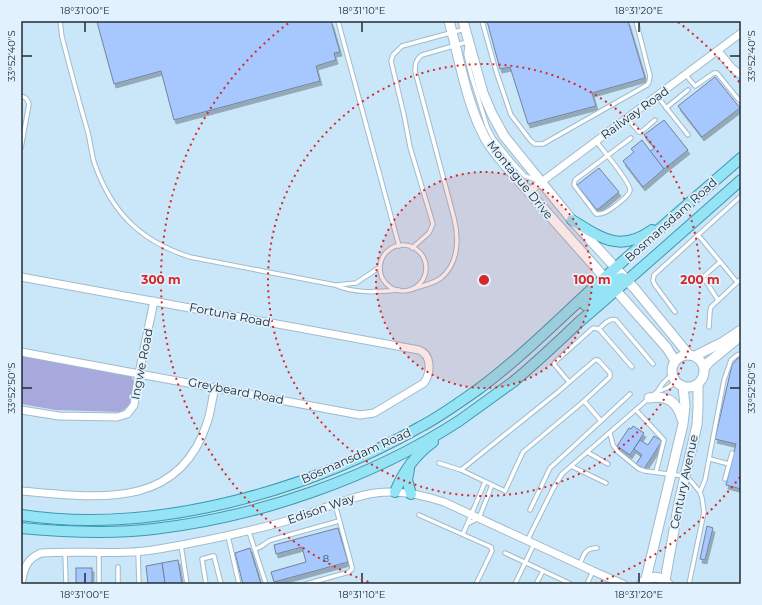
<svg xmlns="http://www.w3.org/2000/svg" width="762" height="605" font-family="Montserrat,sans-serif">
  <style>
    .green { fill: #a7a9dd }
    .building { fill: #a6c8fe; stroke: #748299; filter: url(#shadow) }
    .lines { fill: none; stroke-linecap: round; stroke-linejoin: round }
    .lane-casing { stroke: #a0bbcd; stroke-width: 5.5 }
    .street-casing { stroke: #a0bbcd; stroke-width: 9 }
    .secondary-casing { stroke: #a0bbcd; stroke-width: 11 }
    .primary-casing { stroke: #3e98ad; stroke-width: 12 }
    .lane { stroke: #fff; stroke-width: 3.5 }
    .street { stroke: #fff; stroke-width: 7 }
    .secondary { stroke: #fff; stroke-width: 9 }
    .primary { stroke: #94e4f5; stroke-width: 10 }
    .ticks { fill: none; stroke: #222d34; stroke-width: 1.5 }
    .ring { fill: none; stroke: #d62828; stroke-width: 2; stroke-dasharray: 2 4 }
    .labels { text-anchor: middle; stroke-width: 3.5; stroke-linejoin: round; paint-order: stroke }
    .number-label { font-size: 10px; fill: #435466 }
    .street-label { font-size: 12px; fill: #222d34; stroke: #e1f1fd }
    .centre { fill: #d62828; stroke: #e1f1fd; stroke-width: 2 }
    .ring-label { font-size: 12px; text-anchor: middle; font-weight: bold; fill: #d62828; stroke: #e1f1fd; stroke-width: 3.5; stroke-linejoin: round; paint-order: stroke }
    .neatline { fill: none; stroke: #222d34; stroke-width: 1.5 }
    .ticks-label { font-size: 10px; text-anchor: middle; fill: #222d34 }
  </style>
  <defs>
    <filter id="shadow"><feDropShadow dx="2" dy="4" stdDeviation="0" flood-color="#0004"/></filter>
  </defs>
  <rect width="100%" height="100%" fill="#cae6f9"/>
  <path class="green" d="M21,355L131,376C138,389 134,405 120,412L56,410L21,404Z"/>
  <g class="building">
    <path d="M102,21H331L340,52L334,53L336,60L316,66L320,81L174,120L161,71L114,84L97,22Z"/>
    <path d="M487,21H628L645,78L592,93L596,106L528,124L510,67L500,69Z"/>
    <path d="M715,77L740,108L702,137L678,106Z"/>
    <path d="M664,120L688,150L664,169L650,151L655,148L644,135Z"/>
    <path d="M642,140L664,169L643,187L623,161L634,152L631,149Z"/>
    <path d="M599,168L619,192L597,210L577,185Z"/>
    <path d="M741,357V489L726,485L736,444L715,439L732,365L738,358Z"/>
    <path d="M633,426L644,433L630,455L617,446L629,428L631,429Z"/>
    <path d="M654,436L662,441L644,469L636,464L642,455L634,449L640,440L648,445Z"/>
    <path d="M707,526L713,528L705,560L700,559Z"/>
    <path d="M338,528L348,562L274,582L271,572L306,562L302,547L276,554L274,545Z"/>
    <path d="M250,548L261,584H243L235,553Z"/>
    <path d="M178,560L182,584H165L162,563Z"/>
    <path d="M162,563L165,584H148L146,566Z"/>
    <rect x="76" y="568" width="16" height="16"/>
  </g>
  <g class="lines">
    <defs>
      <g id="lane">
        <path d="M60,21L62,37C70,68 78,98 87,129C90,139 91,151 94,162C111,212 140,241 190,257L335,285C355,294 378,292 399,290"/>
        <path d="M338,21L399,246"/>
        <path d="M482,21L496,71L511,115L531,141L535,144H543L647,85L649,82L650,76L636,21"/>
        <path d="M467,47L466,54L471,75L487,126L493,138L514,164L525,176L536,180"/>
        <path d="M686,75L695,86L714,73H717L738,99L741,101"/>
        <path d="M21,96C26,97 27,99 29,104L21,148"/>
        <path d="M657,96L688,135"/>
        <path d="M666,108L688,90"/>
        <path d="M627,118L639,132H641L655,120"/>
        <path d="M596,141C602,149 630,182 630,190C630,195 619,203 615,206C610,210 603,215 596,214L574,185L575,180L631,138"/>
        <path d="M699,236L737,282"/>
        <circle cx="403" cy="268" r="23"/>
        <path d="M412,248L429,233L433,224L410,147L404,115L391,61L393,55L402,46L465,29"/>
        <path d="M337,285L356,283L380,267"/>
        <path d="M412,289C421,286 433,284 441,278C459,263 459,238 454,218L415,71C415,64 416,59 422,55L467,42"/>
        <path d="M718,300L703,277L720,262"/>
        <path d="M675,312L655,285L653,281L654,275L741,196"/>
        <path d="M709,327L710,311L711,307L741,279"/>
        <path d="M599,329L632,367"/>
        <path d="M569,382L554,364L555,362L593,328L599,329C604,324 609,318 616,320L653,364"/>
        <path d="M657,392L667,388L676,382"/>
        <path d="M653,395L657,392L663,383L672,374"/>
        <path d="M584,401L601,421L630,394"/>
        <path d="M636,410L664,440L656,472"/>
        <path d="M610,433L613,445L618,452L639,469L645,471L684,476L690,480L700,492L702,498L704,512L689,584"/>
        <path d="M587,452L608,464"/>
        <path d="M710,459L729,464"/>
        <path d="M439,463L461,470L505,491L523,452L584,401L610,377V373L598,360H595L558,392L461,470"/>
        <path d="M571,466L606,483"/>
        <path d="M725,479L732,453"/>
        <path d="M700,492L705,480L724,380L731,360L737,355L741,354"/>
        <path d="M530,510L550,468L601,421"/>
        <path d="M419,515L491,547L492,551L476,584"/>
        <path d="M469,523L479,518L492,485"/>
        <path d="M249,532L266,584"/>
        <path d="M463,534L485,482"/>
        <path d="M228,536L239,584"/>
        <path d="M527,541L553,489L562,474L648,399"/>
        <path d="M181,545L187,584"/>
        <path d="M255,549C262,548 264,543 271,540L339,521"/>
        <path d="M138,552L139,584"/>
        <path d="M65,553L66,584"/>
        <path d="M505,553L571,584"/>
        <path d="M580,564C584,554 585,548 597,548"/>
        <path d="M99,584V553"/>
        <path d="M118,584V567"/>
        <path d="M206,584L202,559L213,556H214L221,584"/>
        <path d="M306,584L349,572L352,569V567L335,504"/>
        <path d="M515,584L534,544"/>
        <path d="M536,584L543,571"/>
        <path d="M587,584L593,571"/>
      </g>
      <g id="street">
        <path d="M718,51L732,68L741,75"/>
        <path d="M528,192L741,33"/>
        <path d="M21,277L419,350C432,355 431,373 424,383L374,413L360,415L21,352"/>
        <path d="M21,410L59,416L117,417L127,414L134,405L139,373L154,301"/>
        <path d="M21,491C95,497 178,512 207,423C211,412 212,399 215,387"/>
        <path d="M21,584C24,569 26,559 41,553C80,550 120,556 159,549C201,542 242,533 283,522C312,514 340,500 369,494C394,489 420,494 444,502L593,571L623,584"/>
      </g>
      <g id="secondary">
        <path d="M449,21C460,60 466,102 485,138C494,154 507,167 519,181L667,348L675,361"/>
        <path d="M463,21L483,93L492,114L504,136L572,220L635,289L689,355"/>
        <circle cx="688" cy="371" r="16"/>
        <path d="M695,356L723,342L741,330"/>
        <path d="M704,368L709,362L737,339"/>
        <path d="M649,398C667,395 677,401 682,419"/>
        <path d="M646,579L683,424L685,406L683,386"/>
        <path d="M665,581L679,502L697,425L698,408V384"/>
        <path d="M641,584C649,575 660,575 668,584"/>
      </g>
      <g id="primary">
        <path d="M572,220C601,238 620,253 652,230"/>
        <path d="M585,305L616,279L622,278L628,281"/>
        <path d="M409,469L407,480L411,494"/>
        <path d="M395,492C403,472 415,455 433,442"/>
        <path d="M21,515C153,535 305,492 420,427C441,416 460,402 480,388C520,358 556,322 593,288C642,244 691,201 741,158"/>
        <path d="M21,528C65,532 111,534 154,529C258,517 371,478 459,421C477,408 495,395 513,382C536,363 557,343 578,323C633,276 687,228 741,180"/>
      </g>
    </defs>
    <use href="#lane" class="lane-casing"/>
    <use href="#street" class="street-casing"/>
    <use href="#secondary" class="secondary-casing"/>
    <use href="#primary" class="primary-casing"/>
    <use href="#lane" class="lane"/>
    <use href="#street" class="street"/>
    <use href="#secondary" class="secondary"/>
    <use href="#primary" class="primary"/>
  </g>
  <path class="ticks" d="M85,22V32M362,22V32M639,22V32M22,56H32M730,56H740M22,388H32M730,388H740M85,573V583M362,573V583M639,573V583"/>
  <circle cx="484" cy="280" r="108" fill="#d62828" fill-opacity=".12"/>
  <g class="ring">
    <circle cx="484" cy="280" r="108"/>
    <circle cx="484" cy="280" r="216"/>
    <path d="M740 477A323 323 0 0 1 594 584M374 584A323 323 0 0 1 290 22M678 22A323 323 0 0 1 740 83"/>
  </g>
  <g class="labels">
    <g class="number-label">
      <text x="326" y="562">8</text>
    </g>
    <g class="street-label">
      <text transform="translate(635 113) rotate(-36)" y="4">Railway Road</text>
      <text transform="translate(520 180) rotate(51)" y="4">Montague Drive</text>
      <text transform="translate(671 220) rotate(-42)" y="4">Bosmansdam Road</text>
      <text transform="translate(230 315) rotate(11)" y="4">Fortuna Road</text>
      <text transform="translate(142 364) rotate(-79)" y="4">Ingwe Road</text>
      <text transform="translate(236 391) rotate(11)" y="4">Greybeard Road</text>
      <text transform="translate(356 456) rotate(-24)" y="4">Bosmansdam Road</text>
      <text transform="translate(684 482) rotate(-78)" y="4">Century Avenue</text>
      <text transform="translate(321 509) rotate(-19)" y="4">Edison Way</text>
    </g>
  </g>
  <circle cx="484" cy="280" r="6" class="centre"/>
  <g class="ring-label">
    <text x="592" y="284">100 m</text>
    <text x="700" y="284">200 m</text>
    <text x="161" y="284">300 m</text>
  </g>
  <rect width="762" height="605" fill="none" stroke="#e1f1fd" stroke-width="44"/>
  <rect x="22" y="22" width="718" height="561" class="neatline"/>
  <g class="ticks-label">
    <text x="85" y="14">18°31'00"E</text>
    <text x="362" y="14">18°31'10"E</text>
    <text x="639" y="14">18°31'20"E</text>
    <text transform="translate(11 56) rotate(-90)" y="4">33°52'40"S</text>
    <text transform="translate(751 56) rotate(-90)" y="4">33°52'40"S</text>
    <text transform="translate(11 388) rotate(-90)" y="4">33°52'50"S</text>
    <text transform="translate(751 388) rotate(-90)" y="4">33°52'50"S</text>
    <text x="85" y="598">18°31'00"E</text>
    <text x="362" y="598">18°31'10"E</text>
    <text x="639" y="598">18°31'20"E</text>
  </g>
</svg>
